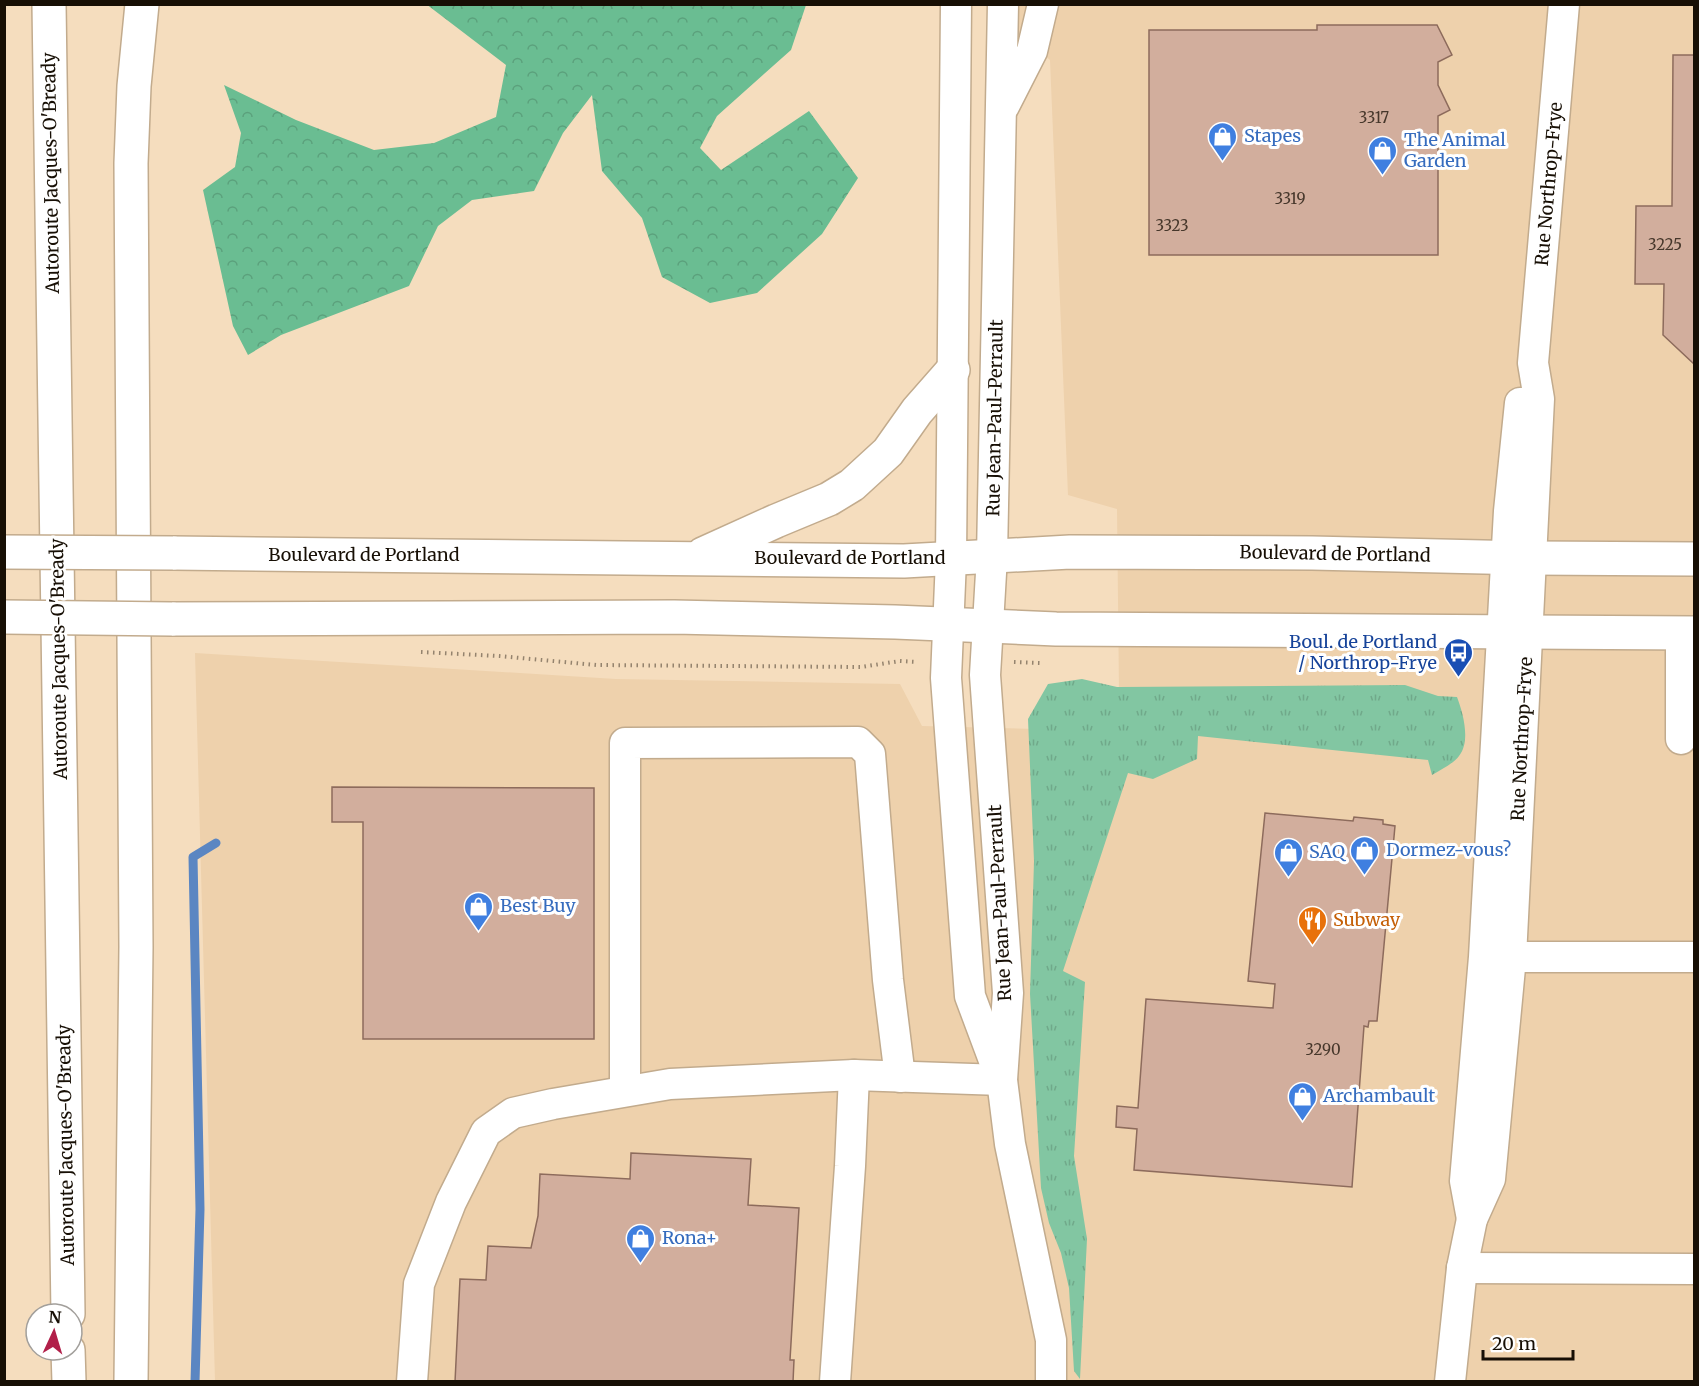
<svg xmlns="http://www.w3.org/2000/svg" width="1699" height="1386" font-family="Merriweather,serif">
  <style>
    .built { fill: #eed1ac }
    .grass { fill: url(#grass-tufts) }
    .forest { fill: url(#forest-crowns) }
    .lines { fill: none; stroke-linecap: round; stroke-linejoin: round }
    .stream { stroke: #5b86c2; stroke-width: 9 }
    .building { fill: #d2ae9d; stroke: #8d6b5c; stroke-width: 1.5 }
    .minor-casing { stroke: #c2ab8d; stroke-width: 33 }
    .major-casing { stroke: #c2ab8d; stroke-width: 36 }
    .highway-casing { stroke: #c2ab8d; stroke-width: 36 }
    .path { stroke: #94836e; stroke-width: 4; stroke-dasharray: 1.5 4.5; stroke-linecap: butt }
    .minor { stroke: #fff; stroke-width: 30 }
    .major { stroke: #fff; stroke-width: 33 }
    .highway { stroke: #fff; stroke-width: 33 }
    .major-bridge-casing { stroke: #c2ab8d; stroke-width: 36; stroke-linecap: butt }
    .major-bridge { stroke: #fff; stroke-width: 33 }
    .labels { text-anchor: middle; stroke-width: 6; stroke-linejoin: round; paint-order: stroke }
    .number-label { font-size: 15px; fill: #46372b }
    .shop-label { font-size: 18px; fill: #366cbe; stroke: #fff; text-anchor: start }
    .street-label { font-size: 18px; fill: #170f05; stroke: #fff }
    .transit-label { font-size: 18px; fill: #164399; stroke: #fff; text-anchor: end }
    .food-label { font-size: 18px; fill: #c56008; stroke: #fff; text-anchor: start }
  </style>
  <defs>
    <pattern id="grass-tufts" width="24" height="20" patternUnits="userSpaceOnUse" patternTransform="scale(1.5)"><rect width="24" height="20" fill="#82c6a2"/><path d="M3 7l-1-3M5 7V3M7 7l1-3M15 17l-1-3M17 17v-4M19 17l1-3" fill="none" stroke="#70a98a"/></pattern>
    <pattern id="forest-crowns" width="20" height="18" patternUnits="userSpaceOnUse" patternTransform="scale(1.5)"><rect width="20" height="18" fill="#6abd92"/><path d="M2 6a3 3 0 1 1 6 0M12 15a3 3 0 1 1 6 0" fill="none" stroke="#5ba17c"/></pattern>
  </defs>
  <rect width="100%" height="100%" fill="#f5ddbe"/>
  <path class="built" d="M1016,5H1694V1381H215L195,653L616,679L900,684L922,726L1037,729L1119,692L1117,509L1068,495L1050,60L1015,32Z"/>
  <path class="grass" d="M1082,679L1117,687L1405,685L1438,696L1457,697C1463,713 1471,741 1459,756C1453,764 1440,770 1432,775L1428,760L1198,736L1197,759L1153,779L1128,773L1063,971L1085,982L1074,1156L1087,1239L1080,1379L1074,1371L1069,1288L1061,1253L1049,1223L1041,1188L1030,994L1034,861L1028,719L1048,684Z"/>
  <path class="forest" d="M426,4L806,5L791,50L717,116L700,148L721,170L809,111L858,178L822,234L757,293L710,303L662,277L642,218L602,171L592,95L563,133L534,191L472,200L438,226L409,286L281,335L248,355L233,326L203,190L235,167L241,133L224,85L296,120L374,150L434,143L496,117L506,65Z"/>
  <g class="lines">
    <path class="stream" d="M195,1382L200,1209L193,857L216,843"/>
  </g>
  <g class="building">
    <path d="M1317,25H1437L1452,55L1438,62V85L1450,110L1438,116V255H1149V30H1317Z"/>
    <path d="M1673,55H1694V364L1663,335L1664,284H1635L1636,206H1672Z"/>
    <path d="M332,787L594,788V1039H363V822H332Z"/>
    <path d="M1265,813L1353,821L1354,817L1383,820V824L1395,826L1377,1021H1369L1368,1027L1364,1026L1352,1187L1134,1170L1137,1129L1116,1127L1117,1106L1138,1108L1146,999L1273,1008L1275,984L1248,981Z"/>
    <path d="M631,1153L751,1159L748,1205L799,1208L790,1360H794L793,1382H455L460,1279L486,1280L488,1246L531,1248L538,1216L540,1174L630,1179Z"/>
  </g>
  <g class="lines">
    <defs>
      <g id="minor">
        <path d="M956,4L951,559L946,678L970,996L998,1071"/>
        <path d="M1003,4L992,556L985,675L1008,993L1002,1080L1010,1144L1051,1340V1382"/>
        <path d="M1004,106L1032,51L1043,4"/>
        <path d="M1681,739V633"/>
        <path d="M1511,957H1694"/>
        <path d="M625,1091V743L858,742L870,754L888,980L900,1077"/>
        <path d="M1472,1219L1465,1181L1484,957L1509,511L1520,403"/>
        <path d="M1462,1268L1694,1269"/>
        <path d="M412,1382L419,1284L451,1202L486,1132L513,1113L553,1104L670,1084L854,1075L1002,1080"/>
        <path d="M835,1382L850,1166L854,1075"/>
        <path d="M1450,1382L1462,1268L1472,1219L1490,1179L1511,957L1539,399L1533,363L1564,4"/>
      </g>
      <g id="major">
        <path d="M173,553L904,561L1070,552L1312,553L1531,558L1694,559"/>
        <path d="M703,554L776,521L829,499L852,485L888,452L917,411L953,370"/>
        <path d="M172,619L674,617L895,622L1056,629L1694,633"/>
      </g>
      <g id="highway">
        <path d="M49,4L68,1314"/>
        <path d="M68,1350L69,1382"/>
        <path d="M131,1382L136,947L131,163L134,86L142,4"/>
      </g>
    </defs>
    <use href="#minor" class="minor-casing"/>
    <use href="#major" class="major-casing"/>
    <use href="#highway" class="highway-casing"/>
    <g class="path">
      <path d="M421,652L499,656L596,665L861,667L900,661L917,662"/>
      <path d="M1014,662L1040,663"/>
    </g>
    <use href="#minor" class="minor"/>
    <use href="#major" class="major"/>
    <use href="#highway" class="highway"/>
    <defs>
      <g id="major-bridge">
        <path d="M4,552L173,553"/>
        <path d="M4,617L172,619"/>
      </g>
    </defs>
    <use href="#major-bridge" class="major-bridge-casing"/>
    <use href="#major-bridge" class="major-bridge"/>
  </g>
  <defs>
    <symbol id="shop-pin" viewBox="-11 -11 22 30"><path d="M0 17L-7.5 6A9.5 9.5 0 1 1 7.5 6Z" fill="#3f7fe0" stroke="#fff"/><path d="M-5-2.5h2.3a2.7 3.5 0 0 1 5.4 0H5L5.5 6h-11ZM-1.5-2.5h3a1.5 2.3 0 0 0-3 0Z" fill="#fff"/></symbol>
    <symbol id="bus-pin" viewBox="-11 -11 22 30"><path d="M0 17L-7.5 6A9.5 9.5 0 1 1 7.5 6Z" fill="#1a4fb4" stroke="#fff"/><path d="M-5-6H5V4H4V6H2V4H-2V6H-4V4H-5ZM-3.5-4V0h7V-4ZM-3.5 1.2v1.5H-2V1.2ZM2 1.2v1.5H3.5V1.2Z" fill="#fff"/></symbol>
    <symbol id="restaurant-pin" viewBox="-11 -11 22 30"><path d="M0 17L-7.5 6A9.5 9.5 0 1 1 7.5 6Z" fill="#e8710a" stroke="#fff"/><path d="M-5-6h1v4h1v-4h1v4h1v-4h1v5L-1.5 .5V6h-2V.5L-5-1ZM5-6V6H3V1.5H1.5Q1.5-4 5-6Z" fill="#fff"/></symbol>
  </defs>
  <g fill-rule="evenodd">
    <use href="#shop-pin" x="1206" y="120" width="33" height="45"/>
    <use href="#shop-pin" x="1366" y="134" width="33" height="45"/>
    <use href="#bus-pin" x="1442" y="636" width="33" height="45"/>
    <use href="#shop-pin" x="1348" y="834" width="33" height="45"/>
    <use href="#shop-pin" x="1272" y="836" width="33" height="45"/>
    <use href="#shop-pin" x="462" y="890" width="33" height="45"/>
    <use href="#restaurant-pin" x="1296" y="904" width="33" height="45"/>
    <use href="#shop-pin" x="1286" y="1080" width="33" height="45"/>
    <use href="#shop-pin" x="624" y="1222" width="33" height="45"/>
  </g>
  <g class="labels">
    <g class="number-label">
      <text x="1374" y="123">3317</text>
      <text x="1290" y="204">3319</text>
      <text x="1172" y="231">3323</text>
      <text x="1665" y="250">3225</text>
      <text x="1323" y="1055">3290</text>
    </g>
    <g class="shop-label">
      <text x="1244" y="142">Stapes</text>
      <text x="1404" y="146">The Animal<tspan x="1404" dy="21">Garden</tspan></text>
      <text x="1386" y="856">Dormez-vous?</text>
      <text x="1309" y="858">SAQ</text>
      <text x="500" y="912">Best Buy</text>
      <text x="1323" y="1102">Archambault</text>
      <text x="662" y="1244">Rona+</text>
    </g>
    <g class="street-label">
      <text transform="translate(51 173) rotate(-91)" y="6">Autoroute Jacques-O'Bready</text>
      <text transform="translate(1549 184) rotate(-85)" y="6">Rue Northrop-Frye</text>
      <text transform="translate(995 418) rotate(-89)" y="6">Rue Jean-Paul-Perrault</text>
      <text transform="translate(1335 554) rotate(1)" y="6">Boulevard de Portland</text>
      <text x="364" y="561">Boulevard de Portland</text>
      <text x="850" y="564">Boulevard de Portland</text>
      <text transform="translate(59 659) rotate(-91)" y="6">Autoroute Jacques-O'Bready</text>
      <text transform="translate(1522 739) rotate(-87)" y="6">Rue Northrop-Frye</text>
      <text transform="translate(1000 903) rotate(-93)" y="6">Rue Jean-Paul-Perrault</text>
      <text transform="translate(66 1145) rotate(-91)" y="6">Autoroute Jacques-O'Bready</text>
    </g>
    <g class="transit-label">
      <text x="1437" y="648">Boul. de Portland<tspan x="1437" dy="21">/ Northrop-Frye</tspan></text>
    </g>
    <g class="food-label">
      <text x="1333" y="926">Subway</text>
    </g>
  </g>
  <rect width="1699" height="1386" fill="none" stroke="#170f05" stroke-width="12"/>
  <g transform="translate(54 1332) rotate(4)"><circle r="28" fill="#ffffff" stroke="#a29f9b" stroke-width="1.5"/>
  <path d="M0-4.5L10 22L0 15L-10 22Z" fill="#b11f49"/>
  <text y="-9" font-size="16" font-weight="bold" text-anchor="middle" fill="#170f05">N</text>
  </g>
  <path d="M1483 1350v9h90v-9" fill="none" stroke="#170f05" stroke-width="3"/>
  <text x="1492" y="1350" font-size="18" fill="#170f05" stroke="#ffffff" stroke-width="4.5" paint-order="stroke">20 m</text>
</svg>
